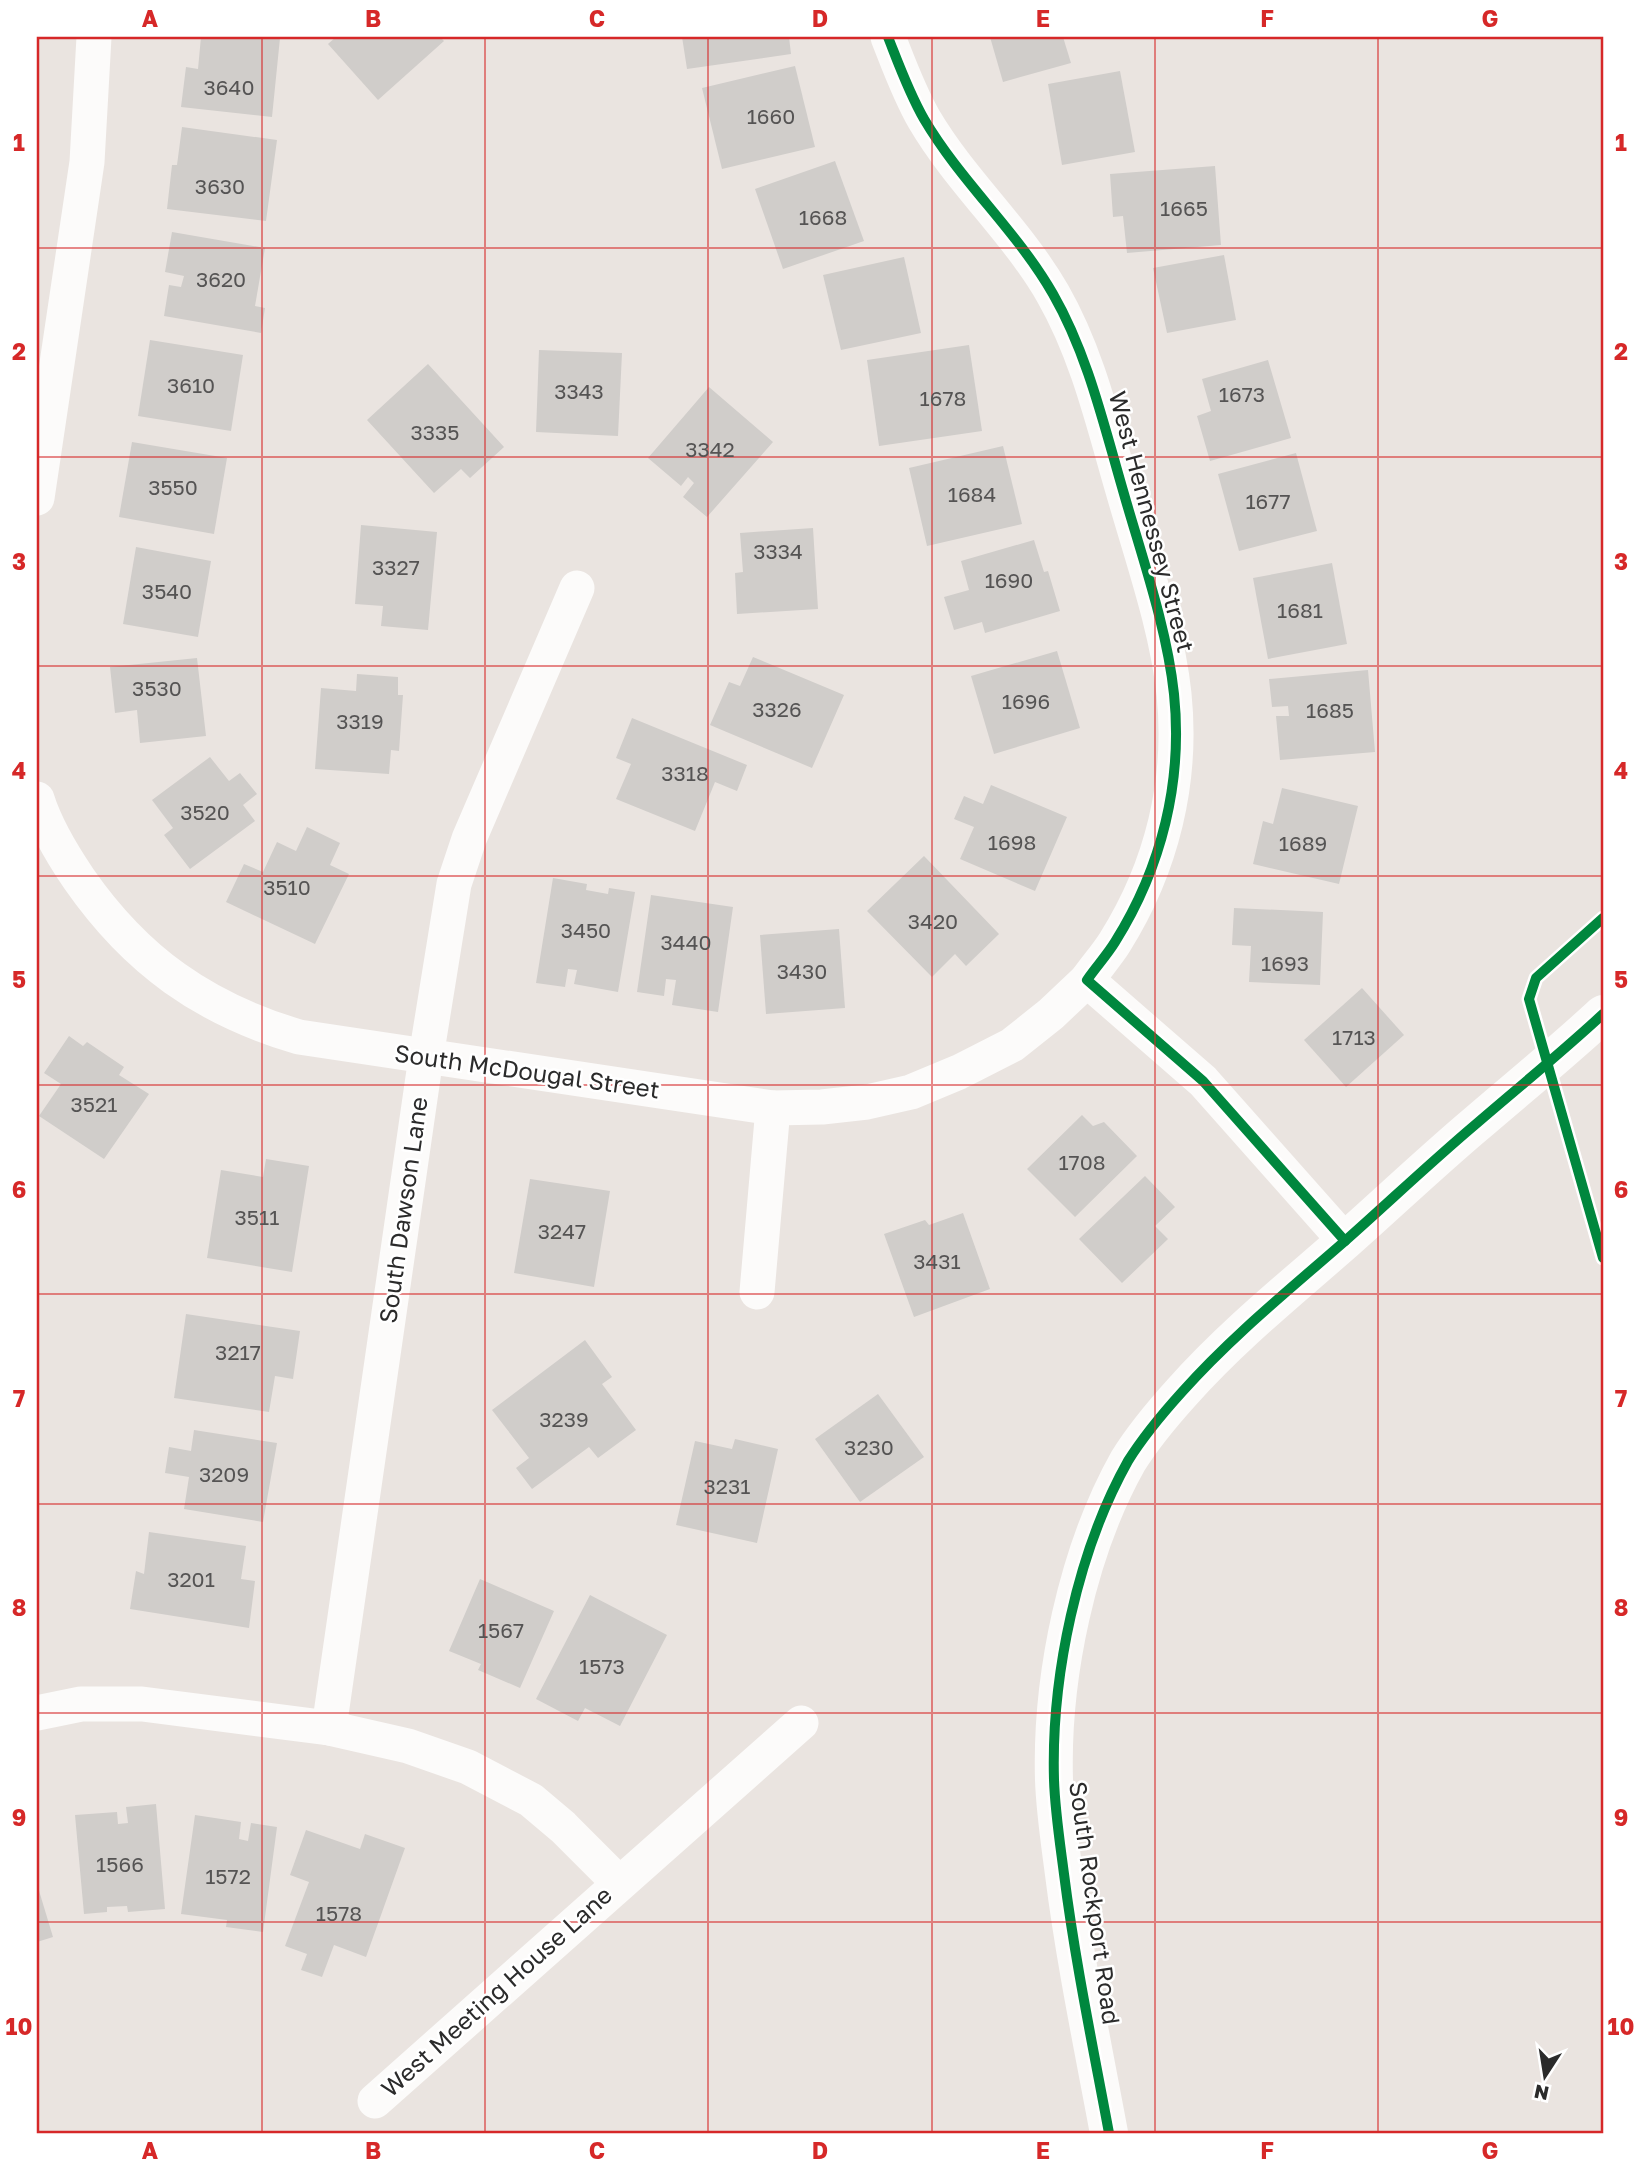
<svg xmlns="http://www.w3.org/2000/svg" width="1640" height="2170" font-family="'Golos Text',sans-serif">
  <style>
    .building { fill: #d0cdca }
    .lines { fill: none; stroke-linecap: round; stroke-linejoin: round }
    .street { stroke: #fcfbfa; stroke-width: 35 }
    .secondary { stroke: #fcfbfa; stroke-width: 38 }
    .cycleway-casing { stroke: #fff; stroke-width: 15 }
    .cycleway { stroke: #00873e; stroke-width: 10 }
    .grid { fill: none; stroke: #d62828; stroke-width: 2; stroke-opacity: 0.55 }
    .labels { text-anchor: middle; stroke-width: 5; stroke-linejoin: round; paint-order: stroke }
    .number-label { font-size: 21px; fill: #555454 }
    .street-label { font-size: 24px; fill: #2b2b2b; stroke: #fff }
    .neatline { fill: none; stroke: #d62828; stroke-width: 2.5 }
    .grid-label { font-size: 23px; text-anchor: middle; font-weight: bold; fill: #d62828 }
  </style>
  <rect width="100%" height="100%" fill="#eae4e0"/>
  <g class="building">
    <path d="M201,37L280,38L272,117L181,107L186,67L198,69Z"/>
    <path d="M336,37H440L444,41L378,100L328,44Z"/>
    <path d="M682,37H789L791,54L687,69Z"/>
    <path d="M990,37H1063L1071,63L1003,82Z"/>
    <path d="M795,66L815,147L722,169L702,88Z"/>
    <path d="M1120,71L1135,152L1062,165L1048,84Z"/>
    <path d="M182,127L277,140L266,221L167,209L172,165H177Z"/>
    <path d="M835,161L864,241L783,269L755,189Z"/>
    <path d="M1215,166L1221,245L1127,253L1123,216L1113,217L1110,174Z"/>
    <path d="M172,232L265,248L255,306L265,308L261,333L164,316L169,285L181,287L184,276L165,272Z"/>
    <path d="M1224,255L1236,320L1167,333L1153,268Z"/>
    <path d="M904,257L921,333L841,350L823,275Z"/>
    <path d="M150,340L243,355L231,431L138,416Z"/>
    <path d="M969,345L982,431L879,446L867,360Z"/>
    <path d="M539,350L622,353L618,436L536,432Z"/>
    <path d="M1268,360L1291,438L1210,461L1197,416L1211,411L1202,379Z"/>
    <path d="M428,364L504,447L470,478L461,469L434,493L367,420Z"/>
    <path d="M709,387L773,442L707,517L683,497L694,483L688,477L681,486L648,458Z"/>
    <path d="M132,442L227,458L214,534L119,517Z"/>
    <path d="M1003,446L1022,524L927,546L909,468Z"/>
    <path d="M1296,453L1317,531L1239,551L1218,474Z"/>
    <path d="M361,525L437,532L428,630L381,626L383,606L355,604Z"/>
    <path d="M813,528L818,609L737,614L735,573L743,572L740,533Z"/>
    <path d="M1034,540L1044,572L1048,571L1060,611L985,633L982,622L954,630L944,597L969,590L961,561Z"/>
    <path d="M136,547L211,561L198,637L123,624Z"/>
    <path d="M1332,563L1347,644L1268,659L1253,578Z"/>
    <path d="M1057,651L1080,728L994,754L971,676Z"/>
    <path d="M753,657L844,695L812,768L710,725L729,682L740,686Z"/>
    <path d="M197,658L206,736L140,743L137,710L115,713L110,667Z"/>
    <path d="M1368,670L1375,752L1280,760L1276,716H1289L1288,706L1272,707L1269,679Z"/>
    <path d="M357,674L398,677V695H403L399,751L391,750L389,774L315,769L321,688L356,691Z"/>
    <path d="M632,718L747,765L737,791L715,782L695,831L616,799L631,764L616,758Z"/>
    <path d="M210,757L229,781L240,773L257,794L243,805L255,821L190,869L164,835L173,828L152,800Z"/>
    <path d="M991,785L1067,817L1035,891L960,859L974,827L954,819L964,796L983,804Z"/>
    <path d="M1282,788L1358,806L1339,884L1253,864L1263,821L1273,824Z"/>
    <path d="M307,827L340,843L330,865L349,874L315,944L226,902L244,864L263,872L277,842L296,851Z"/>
    <path d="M924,856L999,934L966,966L955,954L932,977L867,911Z"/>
    <path d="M553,878L587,884L586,890L608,894L609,888L635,892L618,992L574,984L577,970L568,969L565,987L536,983Z"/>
    <path d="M651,895L733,907L718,1012L672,1005L676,980L666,979L664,996L637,992Z"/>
    <path d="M1234,908L1323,912L1320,985L1249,982L1251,946L1232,945Z"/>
    <path d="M839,929L845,1008L766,1014L760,935Z"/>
    <path d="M1362,988L1404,1035L1346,1087L1304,1040Z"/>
    <path d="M69,1036L83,1046L87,1042L124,1067L119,1075L149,1094L104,1159L39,1116L61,1084L44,1073Z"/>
    <path d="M1082,1115L1093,1126L1104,1122L1137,1156L1075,1217L1027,1169Z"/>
    <path d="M266,1159L309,1166L292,1272L207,1258L221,1170L263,1177Z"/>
    <path d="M1145,1176L1175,1207L1155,1226L1168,1239L1122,1283L1079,1239Z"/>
    <path d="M530,1179L610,1191L594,1287L514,1273Z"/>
    <path d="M963,1213L990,1289L914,1317L884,1234L925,1220L929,1225Z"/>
    <path d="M186,1314L300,1331L293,1379L275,1376L269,1412L174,1398Z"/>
    <path d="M585,1340L612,1377L602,1384L636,1430L598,1458L589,1447L532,1489L516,1468L529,1458L492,1410Z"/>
    <path d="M878,1394L924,1457L860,1502L815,1439Z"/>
    <path d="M194,1430L277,1443L263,1522L184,1509L189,1477L165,1473L169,1447L191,1451Z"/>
    <path d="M735,1439L778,1449L757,1543L676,1525L695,1441L732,1449Z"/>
    <path d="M149,1532L246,1546L241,1579L255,1581L249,1628L130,1609L136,1571L144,1574Z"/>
    <path d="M480,1579L554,1611L520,1688L478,1670L481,1664L449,1651Z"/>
    <path d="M590,1595L667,1635L620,1726L585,1708L578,1721L536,1699Z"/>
    <path d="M156,1804L165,1909L128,1912L127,1906L107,1907V1912L84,1914L75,1815L117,1812L118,1824L128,1823L126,1807Z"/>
    <path d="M195,1815L241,1822L239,1839L248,1841L251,1823L277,1827L263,1932L226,1927L227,1920L181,1914Z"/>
    <path d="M306,1830L360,1849L365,1834L405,1848L366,1957L334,1945L322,1977L301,1970L307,1954L285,1946L309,1882L290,1875Z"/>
    <path d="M37,1884L53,1937L37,1942Z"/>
  </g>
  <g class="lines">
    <g class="street">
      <path d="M888,37C899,65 909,93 924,119C961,182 1017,231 1053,294C1088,355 1104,426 1124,494C1142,557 1167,628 1174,694C1183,781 1162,867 1115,942C1107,955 1096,967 1087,980L1203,1081L1345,1241"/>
      <path d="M37,498L87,162L94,37"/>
      <path d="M37,799C46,828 62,854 79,879C136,961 204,1009 299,1037L773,1108L822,1107L867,1102L911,1092L959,1072L1012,1045L1051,1014L1087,980"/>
      <path d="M757,1292L773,1108"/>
      <path d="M37,1713L81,1704H142L329,1728L408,1746L468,1767L531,1800L563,1827L619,1883"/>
      <path d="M329,1728L426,1057L454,884L469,839L577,588"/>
      <path d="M375,2101L801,1723"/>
    </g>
    <path class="secondary" d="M1109,2133C1093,2047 1075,1961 1064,1874C1060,1843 1055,1811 1054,1780C1051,1677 1077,1552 1128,1461C1143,1437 1163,1413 1182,1392C1232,1336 1289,1290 1345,1241C1389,1202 1431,1162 1476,1124C1519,1087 1562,1052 1603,1014"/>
    <defs>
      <g id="cycleway">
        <path d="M888,37C899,65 909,93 924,119C961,182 1017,231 1053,294C1088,355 1104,426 1124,494C1142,557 1167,628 1174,694C1183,781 1162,867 1115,942C1107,955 1096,967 1087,980L1203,1081L1345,1241"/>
        <path d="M1603,918L1536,978L1529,999L1603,1258"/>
        <path d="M1109,2133C1093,2047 1075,1961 1064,1874C1060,1843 1055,1811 1054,1780C1051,1677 1077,1552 1128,1461C1143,1437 1163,1413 1182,1392C1232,1336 1289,1290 1345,1241C1389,1202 1431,1162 1476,1124C1519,1087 1562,1052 1603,1014"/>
      </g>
    </defs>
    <use href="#cycleway" class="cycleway-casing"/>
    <use href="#cycleway" class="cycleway"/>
  </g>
  <path class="grid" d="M262,37V2133M485,37V2133M708,37V2133M932,37V2133M1155,37V2133M1378,37V2133M37,248H1603M37,457H1603M37,666H1603M37,876H1603M37,1085H1603M37,1294H1603M37,1504H1603M37,1713H1603M37,1922H1603"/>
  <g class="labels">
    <g class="number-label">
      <text x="229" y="95">3640</text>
      <text x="771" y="124">1660</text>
      <text x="220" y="194">3630</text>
      <text x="1184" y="216">1665</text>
      <text x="823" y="225">1668</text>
      <text x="221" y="287">3620</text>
      <text x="191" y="393">3610</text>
      <text x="579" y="399">3343</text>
      <text x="1242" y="402">1673</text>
      <text x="943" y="406">1678</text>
      <text x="435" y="440">3335</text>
      <text x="710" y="457">3342</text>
      <text x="173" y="495">3550</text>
      <text x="972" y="502">1684</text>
      <text x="1268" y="509">1677</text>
      <text x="778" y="559">3334</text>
      <text x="396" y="575">3327</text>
      <text x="1009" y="588">1690</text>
      <text x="167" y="599">3540</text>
      <text x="1300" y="618">1681</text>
      <text x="157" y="696">3530</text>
      <text x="1026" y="709">1696</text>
      <text x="777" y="717">3326</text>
      <text x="1330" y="718">1685</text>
      <text x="360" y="729">3319</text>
      <text x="685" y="781">3318</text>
      <text x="205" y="820">3520</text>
      <text x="1012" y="850">1698</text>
      <text x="1303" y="851">1689</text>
      <text x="287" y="895">3510</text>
      <text x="933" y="929">3420</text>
      <text x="586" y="938">3450</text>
      <text x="686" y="950">3440</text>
      <text x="1285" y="971">1693</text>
      <text x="802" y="979">3430</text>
      <text x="1354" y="1045">1713</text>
      <text x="94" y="1112">3521</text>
      <text x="1082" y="1170">1708</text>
      <text x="257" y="1225">3511</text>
      <text x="562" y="1239">3247</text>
      <text x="937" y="1269">3431</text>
      <text x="238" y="1360">3217</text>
      <text x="564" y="1427">3239</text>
      <text x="869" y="1455">3230</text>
      <text x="224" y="1482">3209</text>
      <text x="727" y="1494">3231</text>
      <text x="191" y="1587">3201</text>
      <text x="501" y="1638">1567</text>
      <text x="602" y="1674">1573</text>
      <text x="120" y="1872">1566</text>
      <text x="228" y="1884">1572</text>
      <text x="339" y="1921">1578</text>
    </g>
    <g class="street-label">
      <text transform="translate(1151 522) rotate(75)" y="8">West Hennessey Street</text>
      <text transform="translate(527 1072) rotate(8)" y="8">South McDougal Street</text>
      <text transform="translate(404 1210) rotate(-82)" y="8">South Dawson Lane</text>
      <text transform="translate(1094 1903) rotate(82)" y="8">South Rockport Road</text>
      <text transform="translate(497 1992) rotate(-42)" y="8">West Meeting House Lane</text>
    </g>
  </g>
  <rect width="1640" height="2170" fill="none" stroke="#ffffff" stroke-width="77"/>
  <g transform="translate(1545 2076) rotate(192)" stroke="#ffffff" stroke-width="5" paint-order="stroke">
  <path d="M0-5L12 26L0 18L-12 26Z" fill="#2b2b2b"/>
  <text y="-10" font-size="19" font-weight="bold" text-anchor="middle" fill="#2b2b2b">N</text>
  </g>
  <rect x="38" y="38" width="1564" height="2094" class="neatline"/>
  <g class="grid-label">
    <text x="150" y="27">A</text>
    <text x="373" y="27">B</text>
    <text x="597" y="27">C</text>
    <text x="820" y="27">D</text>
    <text x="1043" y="27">E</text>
    <text x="1267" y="27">F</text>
    <text x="1490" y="27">G</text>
    <text x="19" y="151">1</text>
    <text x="1621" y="151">1</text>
    <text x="19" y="360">2</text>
    <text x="1621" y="360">2</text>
    <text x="19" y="570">3</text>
    <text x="1621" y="570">3</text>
    <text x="19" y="779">4</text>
    <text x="1621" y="779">4</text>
    <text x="19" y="988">5</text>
    <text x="1621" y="988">5</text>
    <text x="19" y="1198">6</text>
    <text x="1621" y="1198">6</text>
    <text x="19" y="1407">7</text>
    <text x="1621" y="1407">7</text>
    <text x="19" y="1616">8</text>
    <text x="1621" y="1616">8</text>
    <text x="19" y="1826">9</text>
    <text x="1621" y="1826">9</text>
    <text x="19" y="2035">10</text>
    <text x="1621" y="2035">10</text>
    <text x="150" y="2159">A</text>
    <text x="373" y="2159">B</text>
    <text x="597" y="2159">C</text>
    <text x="820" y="2159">D</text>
    <text x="1043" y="2159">E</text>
    <text x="1267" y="2159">F</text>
    <text x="1490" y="2159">G</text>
  </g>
</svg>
